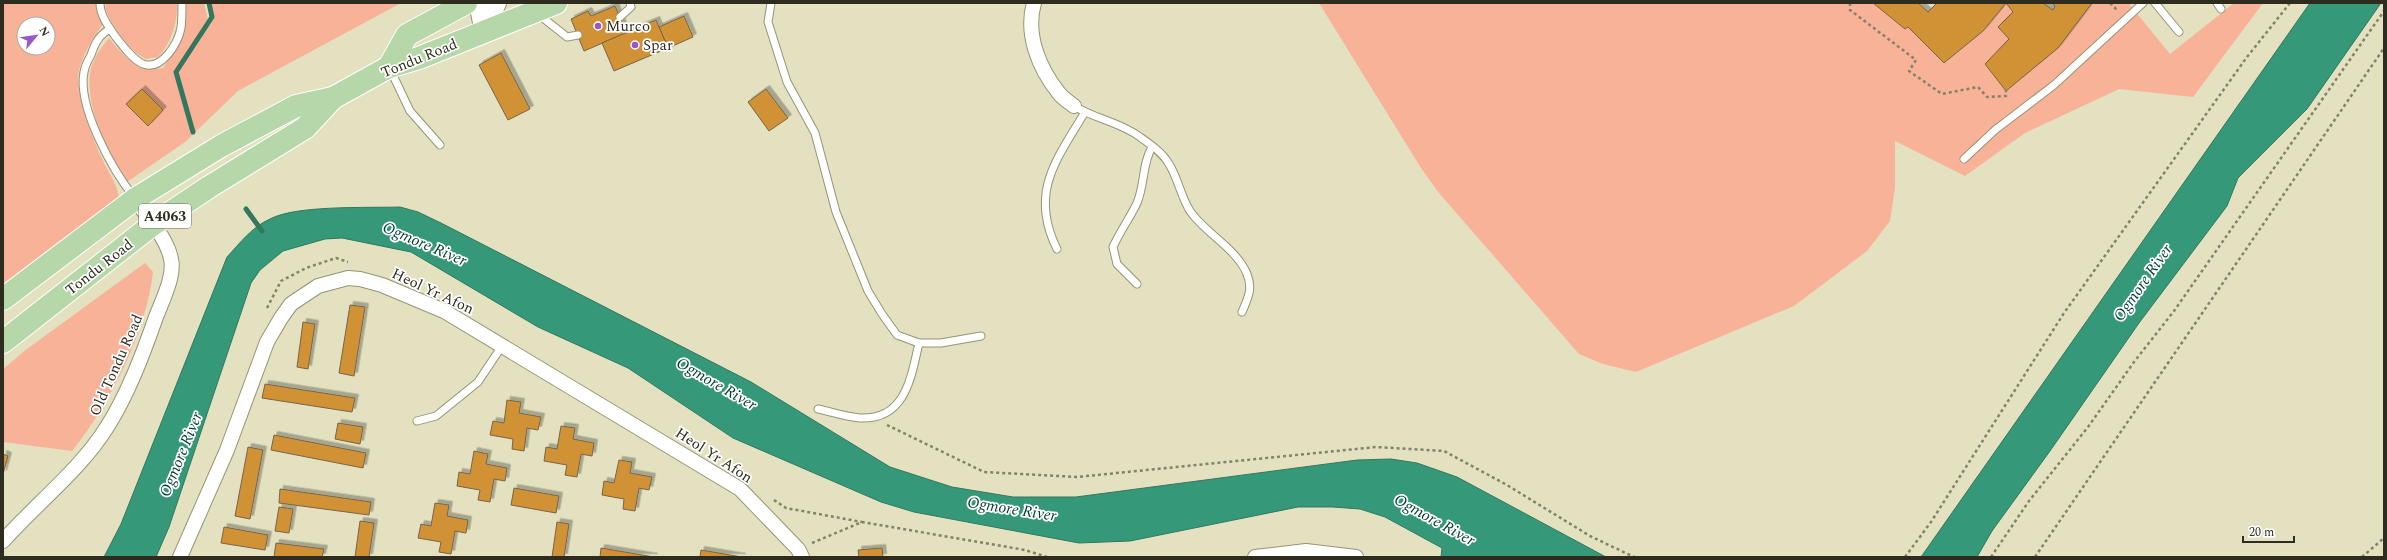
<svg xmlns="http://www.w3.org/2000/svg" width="2387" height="560" font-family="Spectral,serif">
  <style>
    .green { fill: #f8b297; fill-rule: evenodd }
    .water { fill: #359879; stroke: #33785e }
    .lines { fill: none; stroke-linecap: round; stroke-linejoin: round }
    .stream { stroke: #33785e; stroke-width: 5 }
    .building { fill: #d09234; stroke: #77644b; filter: url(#shadow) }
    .service-casing { stroke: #969475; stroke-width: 9 }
    .minor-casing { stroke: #969475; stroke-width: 16 }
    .tertiary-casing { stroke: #969475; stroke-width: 20 }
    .primary-casing { stroke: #fff; stroke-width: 24 }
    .path { stroke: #83826b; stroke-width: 2.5; stroke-dasharray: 3 3; stroke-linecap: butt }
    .service { stroke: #fff; stroke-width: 7 }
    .minor { stroke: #fff; stroke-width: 14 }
    .tertiary { stroke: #fff; stroke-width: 18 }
    .primary { stroke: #b6d7a9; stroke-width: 22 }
    .poi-dot { fill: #9857cd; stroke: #fff; stroke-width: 1.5 }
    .labels { text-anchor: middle; stroke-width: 3.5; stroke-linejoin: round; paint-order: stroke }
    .shield { fill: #fff; stroke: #6c6b62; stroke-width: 1 }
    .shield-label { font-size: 14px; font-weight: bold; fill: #2d2c1f }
    .poi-label { font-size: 15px; fill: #2d2c1f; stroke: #fff; text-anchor: start }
    .street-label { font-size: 15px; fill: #2d2c1f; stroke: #fff }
    .water-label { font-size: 16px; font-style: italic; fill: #013d2d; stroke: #fff }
  </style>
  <defs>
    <filter id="shadow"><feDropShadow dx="3.5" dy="-3.5" stdDeviation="0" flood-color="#0004"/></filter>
  </defs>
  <rect width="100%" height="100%" fill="#e3e1c0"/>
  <g class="green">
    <path d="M3,3H97L103,24C93,38 83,54 79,70C74,89 92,138 101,156C107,171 117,182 119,198L3,284ZM24,24H48V48H24Z"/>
    <path d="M105,3H177C177,25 172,41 158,57L146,59C129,51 106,22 105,3Z"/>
    <path d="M186,3H204L208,20L212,17L210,3H401L238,91L185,142L127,182C106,158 86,105 90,73C92,59 101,48 109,38C123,56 138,72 163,68L183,37Z"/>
    <path d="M1319,3H1873L1905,28L1908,27L1945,63L1983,31L2006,3L2013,12L1998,27L2009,39L1985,64L2006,91L2060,46L2092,3H2131L2130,5L2170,54L2234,3H2263L2193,97L2119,89L2025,133L1965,176L1895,141V187L1890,221L1867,251L1794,306L1636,372L1603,364L1579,354L1439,193L1421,168Z"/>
    <path d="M145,263L153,272C146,333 110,403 72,451L3,442V369L27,349Z"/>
  </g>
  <g class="water">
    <path d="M2310,3H2381L2307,109L2238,178L2227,206L2139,323L2050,451L1992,531L1977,557H1921Z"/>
    <path d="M400,207L418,212L441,223L751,382L890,467L952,487L1013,497H1076L1357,460L1391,459L1417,463L1457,477L1606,557H1441L1442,548L1385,517L1360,509L1333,507H1298L1130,541L1079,543L914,512L881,502L733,438L628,368L538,327L411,252L342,238L325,239L283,251L260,270L251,283L169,527L156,557H104L121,524L227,257C240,243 252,227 270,219C296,205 367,208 400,207Z"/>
  </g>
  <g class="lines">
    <g class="stream">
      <path d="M193,132L176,72L212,17L209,3"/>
      <path d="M246,209L262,231"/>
    </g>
  </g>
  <g class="building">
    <path d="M1873,3H1918L1928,12L1937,3H2043L2053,10L2055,6L2052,3H2092L2058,48L2006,91L1985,64L2009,39L1998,27L2013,12L2006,3L1983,31L1944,63L1908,27L1905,29Z"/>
    <path d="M615,6L626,33L584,51L571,19L588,11L591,16Z"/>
    <path d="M684,16L693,37L668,48L659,27Z"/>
    <path d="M656,20L668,48L614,71L602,43Z"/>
    <path d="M501,53L530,109L508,120L479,65Z"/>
    <path d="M142,89L163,110L148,126L126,104Z"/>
    <path d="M766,89L788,118L769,131L748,102Z"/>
    <path d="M350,305L365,307L354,376L339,373Z"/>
    <path d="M303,322L315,324L308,369L297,367Z"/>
    <path d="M265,384L355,398L352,412L262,398Z"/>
    <path d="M507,400L521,402L519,413L541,417L538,430L527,428L524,451L512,449L513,439L490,435L493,421L504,423Z"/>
    <path d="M338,423L363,427L360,444L335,439Z"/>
    <path d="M561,426L575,428L573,439L594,443L592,456L581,454L577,477L565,475L567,465L544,461L546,447L557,449Z"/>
    <path d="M274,435L366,453L363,468L271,450Z"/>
    <path d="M248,447L263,450L250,519L235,516Z"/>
    <path d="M474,451L488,454L486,464L507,468L505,481L494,479L490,502L478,500L480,490L457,486L459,472L470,474Z"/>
    <path d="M3,454L8,456L3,474Z"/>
    <path d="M619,460L632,462L630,473L652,477L649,490L639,488L635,511L623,509L624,499L602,495L604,481L614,483Z"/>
    <path d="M514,488L559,496L556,513L511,505Z"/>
    <path d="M280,489L371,502L369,515L279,503Z"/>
    <path d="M435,503L449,505L447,516L468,520L466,533L455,531L451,554L439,552L441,542L418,538L421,524L431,526Z"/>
    <path d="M279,507L293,509L289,533L275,531Z"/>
    <path d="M360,521L374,523L369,557H355Z"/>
    <path d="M557,522L569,524L564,557H552Z"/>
    <path d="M224,527L268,535L265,550L221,543Z"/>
    <path d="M276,543L324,549L322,557H274Z"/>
    <path d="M601,548L654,557H600Z"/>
    <path d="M882,548L883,557H859L858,550Z"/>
    <path d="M701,550L742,557H700Z"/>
  </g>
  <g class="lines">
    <defs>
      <g id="service">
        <path d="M100,3C100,15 108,26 115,36C122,45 132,59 143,64C162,71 178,43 181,28C182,20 182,11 182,3"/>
        <path d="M771,3L768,22L787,82L815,133L836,212L868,291L882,314L897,335L919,343H941L981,336"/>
        <path d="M2155,3L2179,32"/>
        <path d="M2217,3L2221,9"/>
        <path d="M538,14L567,37L578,35"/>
        <path d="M620,17L631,7L630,3"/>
        <path d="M110,29C99,35 95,43 91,55C88,60 85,66 84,72C77,107 113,171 134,197"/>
        <path d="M390,69L410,111L440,145"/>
        <path d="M1074,106C1095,119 1120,122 1140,137C1150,144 1163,153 1169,164C1178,178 1181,197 1190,211C1205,233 1237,249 1247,274C1253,289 1248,298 1242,312"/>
        <path d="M1964,159L1995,130L2054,85L2143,3"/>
        <path d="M1057,249C1029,193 1056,160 1085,112"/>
        <path d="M1137,284L1117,264L1113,247C1120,231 1130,218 1137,203C1145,184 1142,164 1152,147"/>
        <path d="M818,409C832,412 846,417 860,418C906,420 911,377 919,343"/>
        <path d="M417,421L436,416L478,382L502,346"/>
      </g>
      <g id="minor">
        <path d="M1034,3C1025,34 1039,68 1058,92C1062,98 1069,102 1074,106"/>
        <path d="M3,541C36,504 81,469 107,427C128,394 143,354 156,317C162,301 175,276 171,259C167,238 147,217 135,199"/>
        <path d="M180,557L227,450L267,342L281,318L291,304L318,286L348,278L360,279L382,285L444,311L740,489L798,549L802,557"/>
        <path d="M1255,557L1306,551L1356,557"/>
      </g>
      <g id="tertiary">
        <path d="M478,3L484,32"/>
        <path d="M484,32L497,3"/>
      </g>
      <g id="primary">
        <path d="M389,67L407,35L466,3"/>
        <path d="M3,299L135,199L221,146L296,106L333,98"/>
        <path d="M3,342L152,225L209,187L305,128L333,98L389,67L419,58L556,3"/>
      </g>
    </defs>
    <use href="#service" class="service-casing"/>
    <use href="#minor" class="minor-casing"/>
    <use href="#tertiary" class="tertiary-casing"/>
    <use href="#primary" class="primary-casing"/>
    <g class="path">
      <path d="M1850,3V10L1916,60L1909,71L1942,94L1978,87L1987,97L2006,96V91"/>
      <path d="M2110,3L2118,11"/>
      <path d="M267,308L281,281L306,268L336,258L348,262"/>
      <path d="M887,425L984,472L1077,477L1376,447L1444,451L1507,485L1590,536L1634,557"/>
      <path d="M774,500L786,508L862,522"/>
      <path d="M812,543L862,522L1025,550L1047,557"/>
      <path d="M1905,557L1931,522L2064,313L2247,57L2290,3"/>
      <path d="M1991,557L2029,501L2088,427L2134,362L2174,311L2384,11"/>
      <path d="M2035,557L2384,48"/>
      <path d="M2362,557L2384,538"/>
    </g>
    <use href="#service" class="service"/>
    <use href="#minor" class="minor"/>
    <use href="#tertiary" class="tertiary"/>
    <use href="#primary" class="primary"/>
  </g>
  <g class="poi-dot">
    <circle cx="598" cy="26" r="4"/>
    <circle cx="635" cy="45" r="4"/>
  </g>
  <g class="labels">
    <rect class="shield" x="139" y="204" width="52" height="24" rx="3"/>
    <g class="shield-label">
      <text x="165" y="221">A4063</text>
    </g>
    <g class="poi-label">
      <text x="606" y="31">Murco</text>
      <text x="643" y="50">Spar</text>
    </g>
    <g class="street-label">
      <text transform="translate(419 58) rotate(-22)" y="5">Tondu Road</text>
      <text transform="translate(99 267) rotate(-38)" y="5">Tondu Road</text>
      <text transform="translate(433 291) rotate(25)" y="5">Heol Yr Afon</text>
      <text transform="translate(116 365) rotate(-66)" y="5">Old Tondu Road</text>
      <text transform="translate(714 455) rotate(33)" y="5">Heol Yr Afon</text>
    </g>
    <g class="water-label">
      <text transform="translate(425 243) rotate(23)" y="6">Ogmore River</text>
      <text transform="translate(2142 282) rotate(-55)" y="6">Ogmore River</text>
      <text transform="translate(717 383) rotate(30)" y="6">Ogmore River</text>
      <text transform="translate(180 454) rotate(-68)" y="6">Ogmore River</text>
      <text transform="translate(1012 508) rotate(9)" y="6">Ogmore River</text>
      <text transform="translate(1435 519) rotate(29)" y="6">Ogmore River</text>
    </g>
  </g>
  <rect width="2387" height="560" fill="none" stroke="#2d2c1f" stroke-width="8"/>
  <g transform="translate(36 36) rotate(61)"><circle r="19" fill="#ffffff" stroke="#ababa5"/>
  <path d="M0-3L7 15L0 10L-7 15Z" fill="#9857cd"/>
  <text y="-6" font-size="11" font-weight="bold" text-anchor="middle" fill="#2d2c1f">N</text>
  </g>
  <path d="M2243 536v6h51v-6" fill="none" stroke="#2d2c1f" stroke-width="2"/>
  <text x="2249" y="536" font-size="12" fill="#2d2c1f" stroke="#ffffff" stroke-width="3" paint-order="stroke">20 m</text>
</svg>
